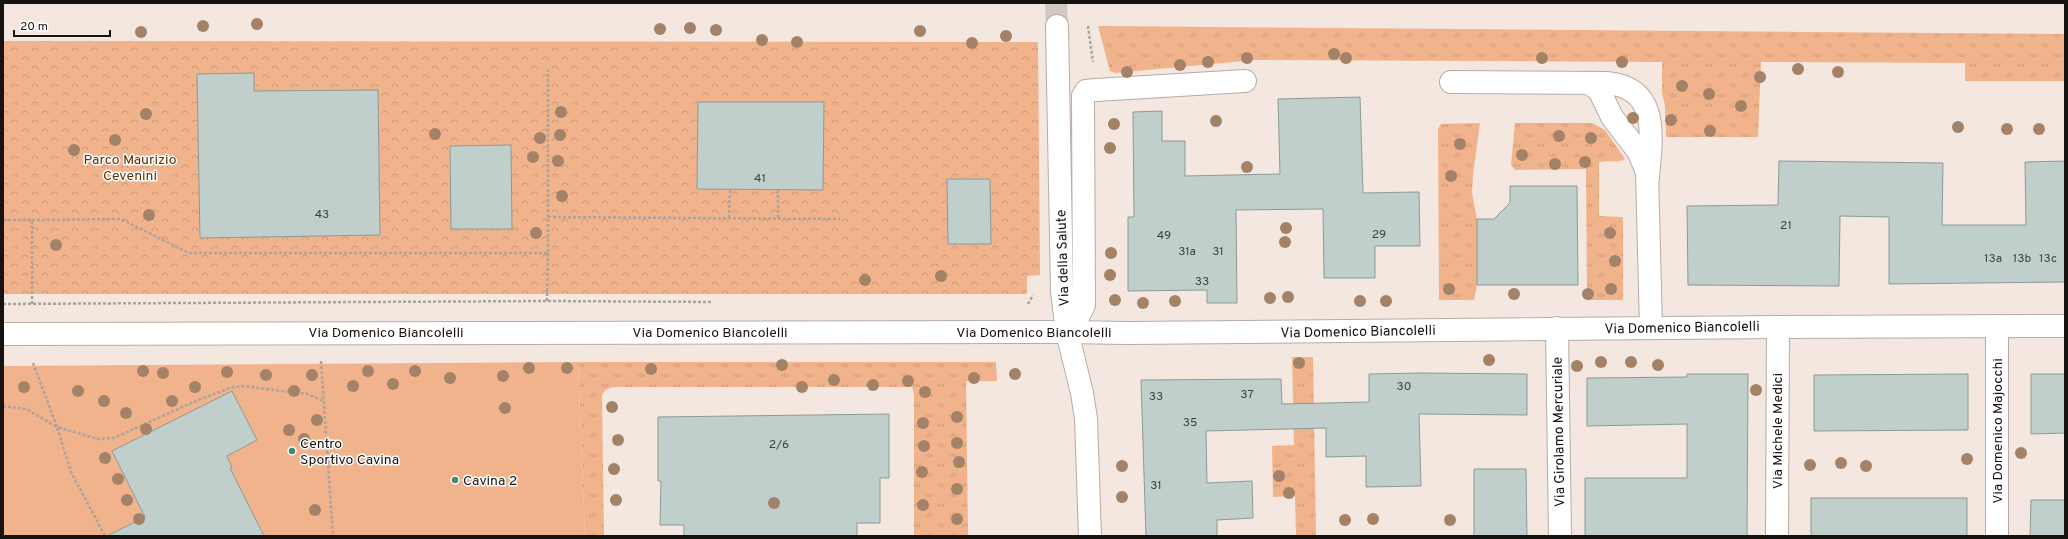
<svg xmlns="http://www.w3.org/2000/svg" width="2068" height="539" font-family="Overpass,sans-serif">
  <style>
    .grass { fill: url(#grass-tufts) }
    .park { fill: url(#park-crowns) }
    .pitch { fill: #f1b38c }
    .building { fill: #c0cfcb; stroke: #8c9a96 }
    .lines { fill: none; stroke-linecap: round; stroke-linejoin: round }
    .minor-tunnel { stroke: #d3c7c1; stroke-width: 22; stroke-dasharray: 22 11; stroke-linecap: butt }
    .minor-casing { stroke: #b7aba4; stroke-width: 24 }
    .path { stroke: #ada39d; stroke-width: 2.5; stroke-dasharray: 3 2; stroke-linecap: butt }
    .minor { stroke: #fff; stroke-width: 22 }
    .tree { fill: #a38268 }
    .poi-dot { fill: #43867a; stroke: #fff; stroke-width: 1.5 }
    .labels { text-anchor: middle; stroke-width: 3; stroke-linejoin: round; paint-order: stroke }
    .number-label { font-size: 12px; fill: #40413f }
    .park-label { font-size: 14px; fill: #612f05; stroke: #fff }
    .street-label { font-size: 14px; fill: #161210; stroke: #fff }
    .poi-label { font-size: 14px; fill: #161210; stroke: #fff; text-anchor: start }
  </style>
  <defs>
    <pattern id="grass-tufts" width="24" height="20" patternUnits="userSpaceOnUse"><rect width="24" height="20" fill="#f1b38c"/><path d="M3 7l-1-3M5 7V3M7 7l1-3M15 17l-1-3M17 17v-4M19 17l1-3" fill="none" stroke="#ce9978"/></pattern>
    <pattern id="park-crowns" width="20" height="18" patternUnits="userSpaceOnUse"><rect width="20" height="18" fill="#f1b38c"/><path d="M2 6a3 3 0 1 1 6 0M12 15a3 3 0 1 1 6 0" fill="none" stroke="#ce9978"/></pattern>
  </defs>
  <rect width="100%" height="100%" fill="#f4e7e0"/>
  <g class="grass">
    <path d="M1098,26L2065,34V81H1965V63L1761,62L1758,137H1666L1665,106L1662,93V62L1255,60L1115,73L1110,71Z"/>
    <path d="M1480,123L1473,175L1472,193L1477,219V285L1474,300H1439L1438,129L1441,124Z"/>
    <path d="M1515,123H1592L1605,130L1625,159C1617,164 1607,159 1599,163V216L1623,217V300H1587L1586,169L1515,170L1511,165Z"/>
    <path d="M1292,357H1313L1316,536H1296L1295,496L1273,497L1272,446L1294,445Z"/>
    <path d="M578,362H996L997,381H966L968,536H914V394L912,387H613L605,390L602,396L604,536H585Z"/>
  </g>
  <path class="park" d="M3,41L1038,42L1040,275L1027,276V294H3Z"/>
  <path class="pitch" d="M578,362L585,536H3V366Z"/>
  <g class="building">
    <path d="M254,73V91L378,90L380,235L200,238L197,74Z"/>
    <path d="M1360,97L1363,193L1419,192L1420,246H1375V278H1324L1323,209L1236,210L1237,303H1207V290L1128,291V217H1134L1133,112L1162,111V141H1185V176L1280,174L1278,99Z"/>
    <path d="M698,102H824L823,190L697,189Z"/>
    <path d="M511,145L512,229H451L450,146Z"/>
    <path d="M1779,161L1943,163L1942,225H2026L2025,162L2065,161V282L1889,284V217L1840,216L1839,286L1688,285L1687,206L1778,205Z"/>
    <path d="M947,179H990L991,244H948Z"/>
    <path d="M1510,186H1577L1578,285H1477V219H1494L1510,203Z"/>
    <path d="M1419,373L1527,374V415L1419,414L1421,486L1366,487V456L1326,457V428L1206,431L1207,483L1252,481L1253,518L1217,520V536H1146L1141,380L1281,379L1282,404L1369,402V374Z"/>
    <path d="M1687,374H1748L1747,536H1585V478H1687V424L1587,426V378L1687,377Z"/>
    <path d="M1968,374V430L1814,431V375Z"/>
    <path d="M2031,374H2065V433L2031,434Z"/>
    <path d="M232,391L257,440L227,456L232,467L230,468L264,536H107L145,517L112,451Z"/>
    <path d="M889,414V478H880V523H857V536H684V525H660L661,481H658V417Z"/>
    <path d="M1474,469H1526L1527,536H1474Z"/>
    <rect x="1811" y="498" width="156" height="38"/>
    <path d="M2031,500H2065V536H2030Z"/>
  </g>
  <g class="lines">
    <path class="minor-tunnel" d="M1056,3L1057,26"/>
    <defs>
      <g id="minor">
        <path d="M1057,26L1062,292L1067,332L1082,393L1086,419L1090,536"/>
        <path d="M1451,82L1607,83C1661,88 1651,139 1648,178"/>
        <path d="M1588,83L1599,90L1612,117L1638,151L1647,172L1651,328"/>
        <path d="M1997,326V536"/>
        <path d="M1557,328L1560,536"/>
        <path d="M1067,332L1078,317L1084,305L1083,96L1086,91L1096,90L1245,81"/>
        <path d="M3,334L1067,332L1128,333L1778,327L2065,326"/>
        <path d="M1777,536L1778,327"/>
      </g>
    </defs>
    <use href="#minor" class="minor-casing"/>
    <g class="path">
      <path d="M1088,26L1093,62"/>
      <path d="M778,190V219"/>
      <path d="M548,217V70"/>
      <path d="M729,218L730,189"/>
      <path d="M3,220H32V304"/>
      <path d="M32,220L121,219L189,253H548V217L840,219"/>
      <path d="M547,301L548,253"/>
      <path d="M3,304L547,301L711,302"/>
      <path d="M1028,304L1033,295"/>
      <path d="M321,361L333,536"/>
      <path d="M33,363L57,427L98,439L114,438L198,400L230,388L243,386L307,394L324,401"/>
      <path d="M3,406L26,409L57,427L71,472L105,536"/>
    </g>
    <use href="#minor" class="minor"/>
  </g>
  <g class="tree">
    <circle cx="257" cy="24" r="6"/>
    <circle cx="203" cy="26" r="6"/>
    <circle cx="690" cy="28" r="6"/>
    <circle cx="660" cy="29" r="6"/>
    <circle cx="716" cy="30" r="6"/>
    <circle cx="920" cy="31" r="6"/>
    <circle cx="141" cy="32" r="6"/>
    <circle cx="1006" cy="36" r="6"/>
    <circle cx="762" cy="40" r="6"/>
    <circle cx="797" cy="42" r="6"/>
    <circle cx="972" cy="43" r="6"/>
    <circle cx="1334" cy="54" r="6"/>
    <circle cx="1247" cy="58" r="6"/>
    <circle cx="1346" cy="58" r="6"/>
    <circle cx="1542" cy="58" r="6"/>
    <circle cx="1208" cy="62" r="6"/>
    <circle cx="1622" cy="62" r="6"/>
    <circle cx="1180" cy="65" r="6"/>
    <circle cx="1798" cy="69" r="6"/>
    <circle cx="1127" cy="72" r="6"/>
    <circle cx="1838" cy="72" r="6"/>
    <circle cx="1760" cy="77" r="6"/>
    <circle cx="1682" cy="86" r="6"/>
    <circle cx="1709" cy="94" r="6"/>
    <circle cx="1741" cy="106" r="6"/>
    <circle cx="561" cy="112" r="6"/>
    <circle cx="146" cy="114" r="6"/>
    <circle cx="1633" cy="118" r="6"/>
    <circle cx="1671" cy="120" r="6"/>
    <circle cx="1216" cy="121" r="6"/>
    <circle cx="1114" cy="124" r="6"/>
    <circle cx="1958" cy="127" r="6"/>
    <circle cx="2007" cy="129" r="6"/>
    <circle cx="2039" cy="129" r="6"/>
    <circle cx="1710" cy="131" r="6"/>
    <circle cx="435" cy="134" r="6"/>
    <circle cx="560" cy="135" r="6"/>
    <circle cx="1559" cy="136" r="6"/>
    <circle cx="540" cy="138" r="6"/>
    <circle cx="1591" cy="138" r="6"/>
    <circle cx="115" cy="140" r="6"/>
    <circle cx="1460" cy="144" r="6"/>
    <circle cx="1110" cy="148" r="6"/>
    <circle cx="74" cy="150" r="6"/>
    <circle cx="1522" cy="155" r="6"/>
    <circle cx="533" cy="157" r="6"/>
    <circle cx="558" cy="161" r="6"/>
    <circle cx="1585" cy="162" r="6"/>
    <circle cx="1555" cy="164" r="6"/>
    <circle cx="1247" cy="167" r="6"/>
    <circle cx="1451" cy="176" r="6"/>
    <circle cx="562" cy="196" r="6"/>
    <circle cx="149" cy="215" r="6"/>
    <circle cx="1286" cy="228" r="6"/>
    <circle cx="536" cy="233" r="6"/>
    <circle cx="1610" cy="233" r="6"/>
    <circle cx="1285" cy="242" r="6"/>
    <circle cx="56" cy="245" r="6"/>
    <circle cx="1111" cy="253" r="6"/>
    <circle cx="1615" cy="261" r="6"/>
    <circle cx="1110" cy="275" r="6"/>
    <circle cx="941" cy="276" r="6"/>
    <circle cx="865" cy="280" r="6"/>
    <circle cx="1449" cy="289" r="6"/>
    <circle cx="1611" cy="289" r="6"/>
    <circle cx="1514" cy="294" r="6"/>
    <circle cx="1588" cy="294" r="6"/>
    <circle cx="1288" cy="297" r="6"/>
    <circle cx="1270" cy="298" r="6"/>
    <circle cx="1115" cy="300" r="6"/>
    <circle cx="1175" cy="301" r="6"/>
    <circle cx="1360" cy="301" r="6"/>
    <circle cx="1386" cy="301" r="6"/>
    <circle cx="1143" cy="303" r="6"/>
    <circle cx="1489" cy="360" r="6"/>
    <circle cx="1601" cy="362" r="6"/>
    <circle cx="1631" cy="362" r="6"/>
    <circle cx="1299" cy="363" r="6"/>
    <circle cx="782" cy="365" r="6"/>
    <circle cx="1658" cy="365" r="6"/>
    <circle cx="1577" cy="366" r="6"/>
    <circle cx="529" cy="368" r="6"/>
    <circle cx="567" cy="368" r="6"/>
    <circle cx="651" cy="369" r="6"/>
    <circle cx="143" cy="371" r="6"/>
    <circle cx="368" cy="371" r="6"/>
    <circle cx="415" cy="371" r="6"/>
    <circle cx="227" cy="372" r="6"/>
    <circle cx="163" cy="373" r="6"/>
    <circle cx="1015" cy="374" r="6"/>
    <circle cx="266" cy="375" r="6"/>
    <circle cx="312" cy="375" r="6"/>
    <circle cx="503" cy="376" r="6"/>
    <circle cx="450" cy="378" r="6"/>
    <circle cx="974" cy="378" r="6"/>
    <circle cx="834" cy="380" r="6"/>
    <circle cx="908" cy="381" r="6"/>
    <circle cx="393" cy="384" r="6"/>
    <circle cx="873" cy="385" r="6"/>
    <circle cx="353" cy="386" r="6"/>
    <circle cx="24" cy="387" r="6"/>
    <circle cx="195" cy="387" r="6"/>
    <circle cx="802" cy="387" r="6"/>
    <circle cx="1756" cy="390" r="6"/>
    <circle cx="78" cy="391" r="6"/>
    <circle cx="294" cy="391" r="6"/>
    <circle cx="925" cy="392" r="6"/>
    <circle cx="104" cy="401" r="6"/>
    <circle cx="172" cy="401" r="6"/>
    <circle cx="612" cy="407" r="6"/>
    <circle cx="505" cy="408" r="6"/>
    <circle cx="126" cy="413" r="6"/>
    <circle cx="957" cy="417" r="6"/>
    <circle cx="317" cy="420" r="6"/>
    <circle cx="923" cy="423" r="6"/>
    <circle cx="146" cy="429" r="6"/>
    <circle cx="289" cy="430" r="6"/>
    <circle cx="304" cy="439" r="6"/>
    <circle cx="618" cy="440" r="6"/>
    <circle cx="957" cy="443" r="6"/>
    <circle cx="924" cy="446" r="6"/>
    <circle cx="2021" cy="453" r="6"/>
    <circle cx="105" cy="458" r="6"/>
    <circle cx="1967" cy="459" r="6"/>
    <circle cx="959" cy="462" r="6"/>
    <circle cx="1841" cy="463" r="6"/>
    <circle cx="1810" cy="465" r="6"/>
    <circle cx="1122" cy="466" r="6"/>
    <circle cx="1866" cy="466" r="6"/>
    <circle cx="614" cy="469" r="6"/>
    <circle cx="922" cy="472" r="6"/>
    <circle cx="1279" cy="476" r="6"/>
    <circle cx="118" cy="479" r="6"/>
    <circle cx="957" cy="489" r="6"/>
    <circle cx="1289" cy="493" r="6"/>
    <circle cx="1122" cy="497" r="6"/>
    <circle cx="127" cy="500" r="6"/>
    <circle cx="616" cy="500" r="6"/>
    <circle cx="774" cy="503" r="6"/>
    <circle cx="923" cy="505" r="6"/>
    <circle cx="315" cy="510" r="6"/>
    <circle cx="139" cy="519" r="6"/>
    <circle cx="957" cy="519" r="6"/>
    <circle cx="1373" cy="519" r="6"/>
    <circle cx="1345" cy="520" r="6"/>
    <circle cx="1450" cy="520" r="6"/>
  </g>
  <g class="poi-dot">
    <circle cx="292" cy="451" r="4"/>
    <circle cx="455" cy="480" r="4"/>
  </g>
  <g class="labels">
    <g class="number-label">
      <text x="760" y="182">41</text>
      <text x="322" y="218">43</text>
      <text x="1786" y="229">21</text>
      <text x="1379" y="238">29</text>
      <text x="1164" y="239">49</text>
      <text x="1187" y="255">31a</text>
      <text x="1218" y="255">31</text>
      <text x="1993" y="262">13a</text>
      <text x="2022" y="262">13b</text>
      <text x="2048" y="262">13c</text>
      <text x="1202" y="285">33</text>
      <text x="1404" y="390">30</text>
      <text x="1247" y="398">37</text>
      <text x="1156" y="400">33</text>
      <text x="1190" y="426">35</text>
      <text x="779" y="448">2/6</text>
      <text x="1156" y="489">31</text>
    </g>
    <g class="park-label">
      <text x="130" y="164">Parco Maurizio<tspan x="130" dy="16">Cevenini</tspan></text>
    </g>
    <g class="street-label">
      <text transform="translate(1062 258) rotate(-92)" y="5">Via della Salute</text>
      <text transform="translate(1682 327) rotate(-1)" y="5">Via Domenico Biancolelli</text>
      <text transform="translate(1358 331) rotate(-1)" y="5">Via Domenico Biancolelli</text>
      <text x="386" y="337">Via Domenico Biancolelli</text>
      <text x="710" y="337">Via Domenico Biancolelli</text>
      <text x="1034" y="337">Via Domenico Biancolelli</text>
      <text transform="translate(1777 431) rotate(-90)" y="5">Via Michele Medici</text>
      <text transform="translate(1997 431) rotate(-90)" y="5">Via Domenico Majocchi</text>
      <text transform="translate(1558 432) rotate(-91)" y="5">Via Girolamo Mercuriale</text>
    </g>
    <g class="poi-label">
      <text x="300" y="448">Centro<tspan x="300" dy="16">Sportivo Cavina</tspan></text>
      <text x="463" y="485">Cavina 2</text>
    </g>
  </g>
  <rect width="2068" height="539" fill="none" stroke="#161210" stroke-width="8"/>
  <path d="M14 30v6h96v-6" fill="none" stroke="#161210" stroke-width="2"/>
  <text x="20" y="30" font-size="12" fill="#161210" stroke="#ffffff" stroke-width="3" paint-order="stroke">20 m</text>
</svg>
